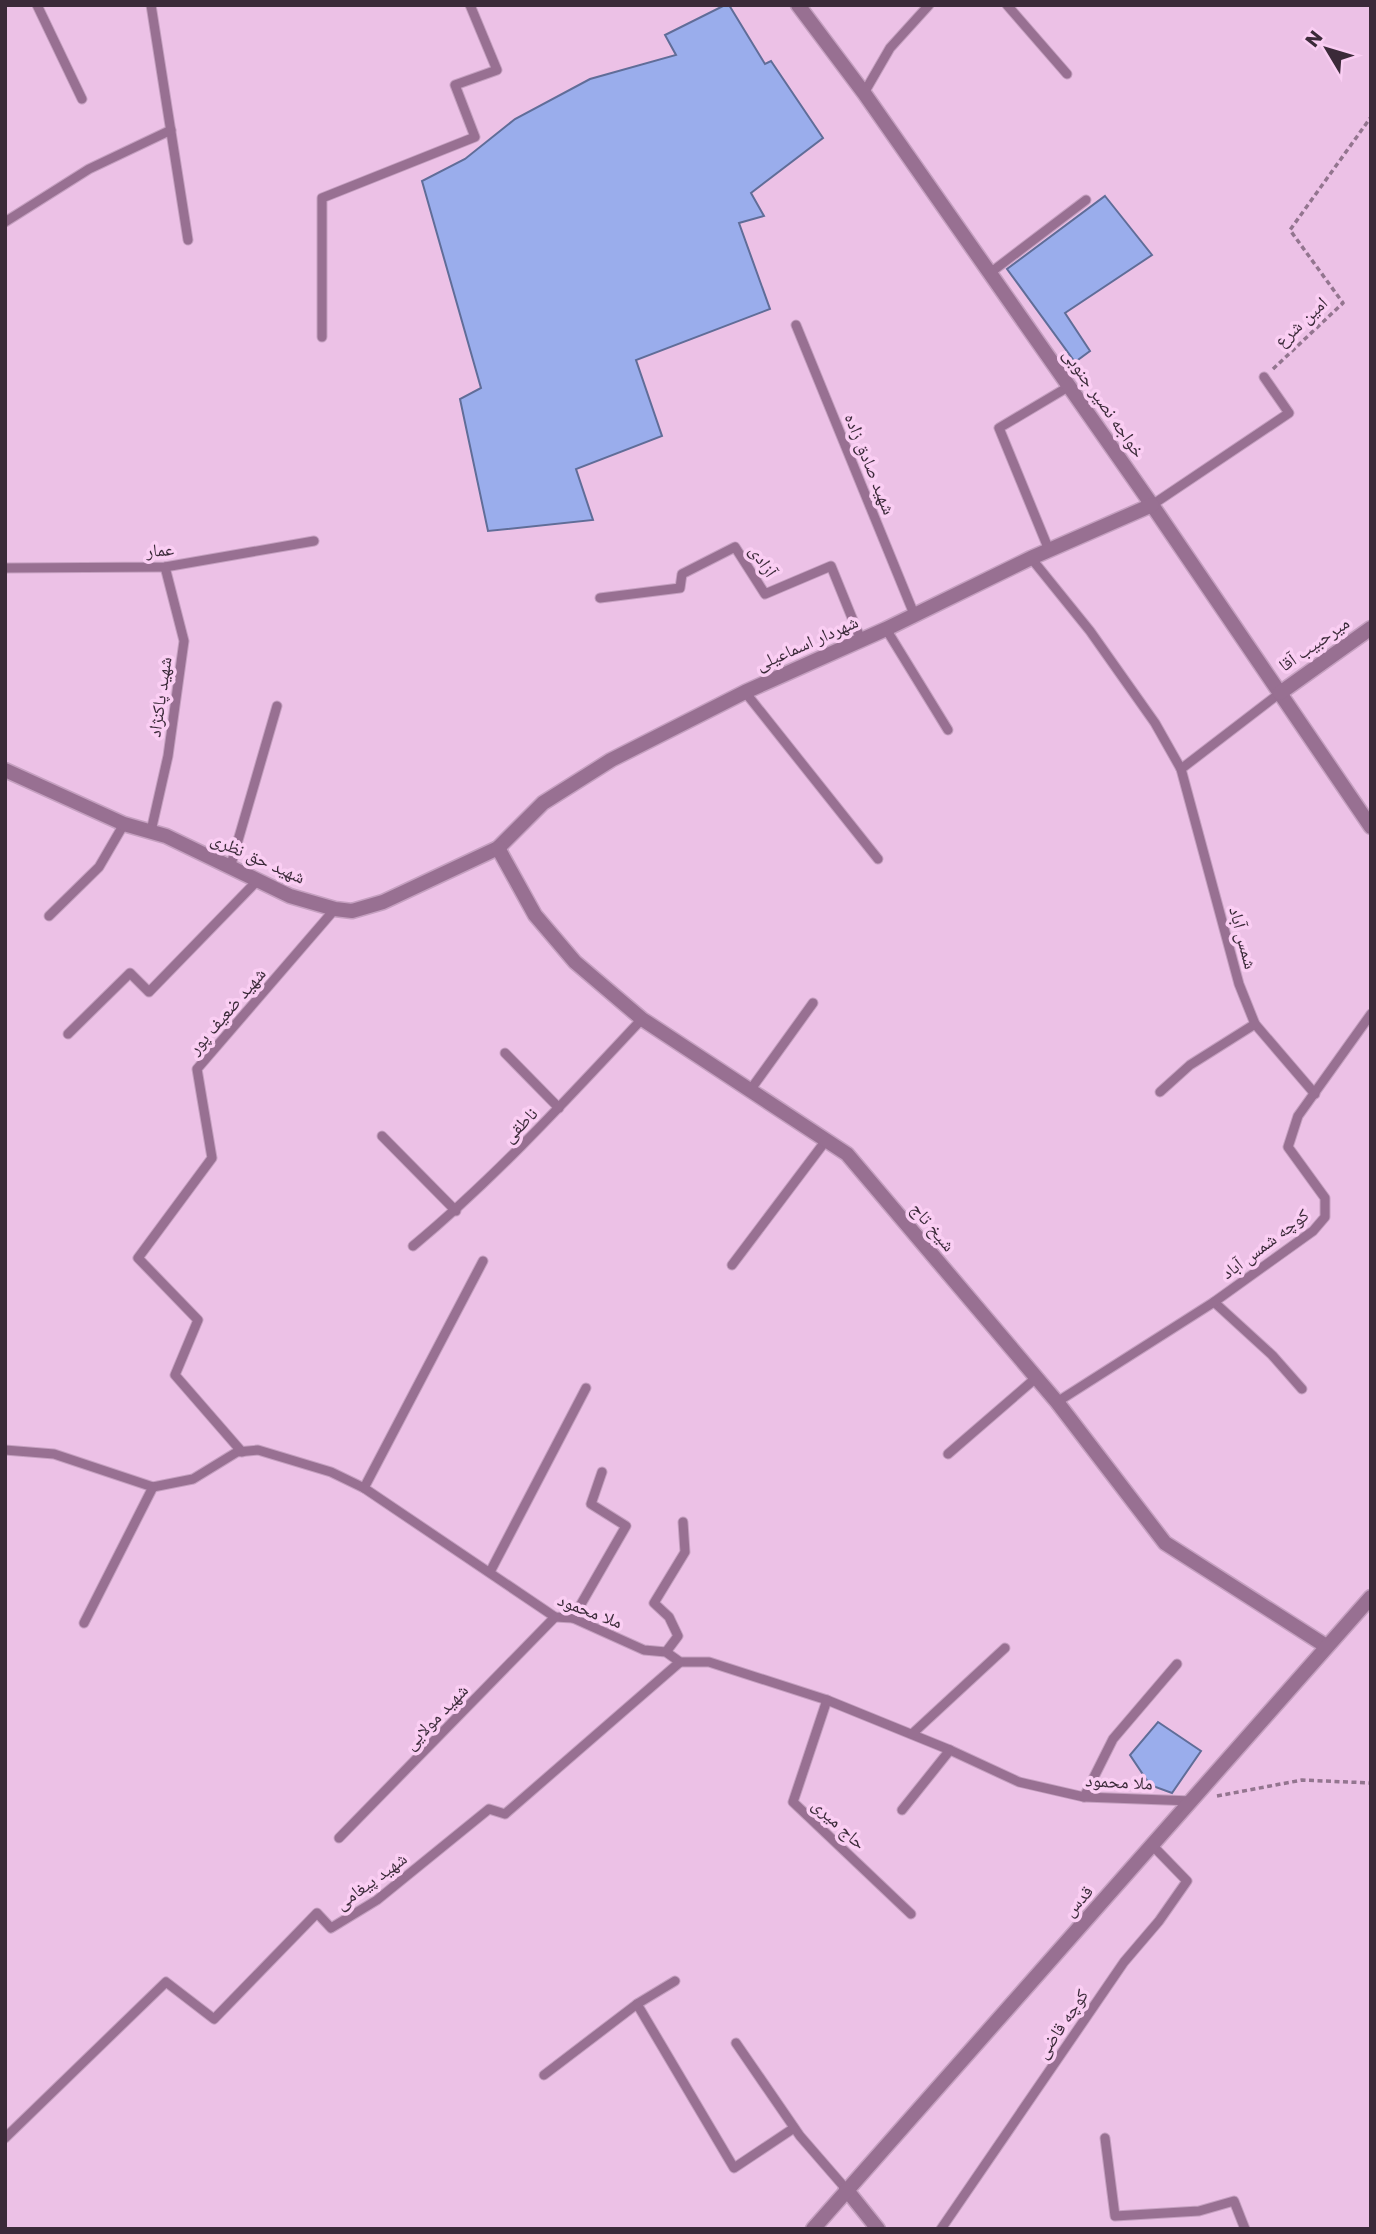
<svg xmlns="http://www.w3.org/2000/svg" width="1376" height="2234" font-family="Poppins,'Noto Naskh Arabic',sans-serif">
  <style>
    .building { fill: #9aadec; stroke: #606d98; stroke-width: 2 }
    .lines { fill: none; stroke-linecap: round; stroke-linejoin: round }
    .service-casing { stroke: #c5a0c0; stroke-width: 11 }
    .tertiary-casing { stroke: #c5a0c0; stroke-width: 17 }
    .path { stroke: #93758f; stroke-width: 3.5; stroke-dasharray: 5 3.5; stroke-linecap: butt }
    .service { stroke: #987092; stroke-width: 9 }
    .tertiary { stroke: #987092; stroke-width: 14 }
    .labels { text-anchor: middle; stroke-width: 7; stroke-linejoin: round; paint-order: stroke }
    .street-label { font-size: 18px; fill: #3b2a39; stroke: #facef3 }
  </style>
  <rect width="100%" height="100%" fill="#ecc1e6"/>
  <g class="building">
    <path d="M725,5H729L765,64L771,61L823,138L751,193L764,216L739,223L770,309L636,360L662,436L576,469L593,520L488,531L460,399L481,388L422,181L465,159L515,119L590,79L676,55L665,35Z"/>
    <path d="M1105,196L1152,255L1065,313L1090,351L1075,362L1007,269Z"/>
    <path d="M1158,1722L1201,1751L1172,1793L1150,1785L1130,1755Z"/>
  </g>
  <g class="lines">
    <defs>
      <g id="service">
        <path d="M37,5L82,99"/>
        <path d="M151,5L188,240"/>
        <path d="M1007,5L1067,74"/>
        <path d="M864,93L890,48L929,5"/>
        <path d="M5,222L89,169L171,130"/>
        <path d="M990,273L1086,200"/>
        <path d="M796,325L914,614"/>
        <path d="M322,337V198L475,137L455,85L497,70L470,5"/>
        <path d="M1152,505L1289,413L1264,377"/>
        <path d="M1049,550L999,428L1068,387"/>
        <path d="M1031,558L1090,631L1155,723L1181,769L1239,984L1255,1024L1315,1094"/>
        <path d="M5,568L165,567L314,541"/>
        <path d="M600,598L680,588L682,574L735,547L765,594L831,566L861,640"/>
        <path d="M886,629L948,730"/>
        <path d="M745,692L878,859"/>
        <path d="M1181,769L1280,693"/>
        <path d="M151,831L168,756L184,641L165,567"/>
        <path d="M230,868L277,706"/>
        <path d="M49,916L99,867L124,824"/>
        <path d="M68,1034L130,973L149,992L257,881"/>
        <path d="M505,1053L559,1108"/>
        <path d="M751,1089L813,1003"/>
        <path d="M1160,1092L1190,1065L1255,1024"/>
        <path d="M382,1136L456,1211"/>
        <path d="M413,1246C496,1177 569,1097 642,1019"/>
        <path d="M732,1265L827,1139"/>
        <path d="M1214,1302L1272,1355L1302,1389"/>
        <path d="M1057,1402L1214,1302L1313,1231L1325,1217V1198L1288,1147L1298,1116L1371,1014"/>
        <path d="M5,1450L54,1454L153,1487L193,1479L237,1452L258,1450L331,1472L364,1488L555,1617L573,1618L644,1650L666,1652L680,1662H709L827,1700L950,1750L1019,1782L1084,1797L1192,1801"/>
        <path d="M242,1452L175,1375L198,1320L138,1258L212,1158L197,1069L335,909"/>
        <path d="M948,1454L1037,1377"/>
        <path d="M364,1488L483,1261"/>
        <path d="M490,1572L586,1388"/>
        <path d="M573,1618L626,1526L591,1504L602,1472"/>
        <path d="M84,1623L153,1487"/>
        <path d="M666,1652L678,1636L669,1617L654,1603L685,1552L683,1522"/>
        <path d="M827,1700L793,1802L911,1914"/>
        <path d="M912,1734L1005,1648"/>
        <path d="M1084,1797L1113,1739L1177,1664"/>
        <path d="M902,1810L950,1750"/>
        <path d="M339,1838L555,1617"/>
        <path d="M637,2004L734,2168L794,2128"/>
        <path d="M736,2043L800,2136L846,2189"/>
        <path d="M544,2075L637,2004L675,1981"/>
        <path d="M5,2138L166,1982L214,2019L317,1913L331,1928L377,1900L489,1809L505,1814L680,1662"/>
        <path d="M1105,2138L1115,2216L1199,2211L1234,2201L1245,2229"/>
        <path d="M941,2229L1124,1962L1159,1921L1187,1881L1153,1846"/>
      </g>
      <g id="tertiary">
        <path d="M798,5L864,93L1152,505L1371,827"/>
        <path d="M1280,693L1371,628"/>
        <path d="M5,770L124,824L166,836L290,896L335,909L352,911L383,902L498,848L543,803L611,760L745,692L886,629L1031,558L1152,505"/>
        <path d="M498,848L535,915L575,962L642,1019L847,1154L1057,1402L1165,1543L1326,1646"/>
        <path d="M846,2189L878,2229"/>
        <path d="M813,2229L1371,1597"/>
      </g>
    </defs>
    <use href="#service" class="service-casing"/>
    <use href="#tertiary" class="tertiary-casing"/>
    <g class="path">
      <path d="M1273,369L1343,303L1290,230L1371,117"/>
      <path d="M1217,1796L1302,1780L1371,1783"/>
    </g>
    <use href="#service" class="service"/>
    <use href="#tertiary" class="tertiary"/>
  </g>
  <g class="labels">
    <g class="street-label">
      <text transform="translate(1301 322) rotate(-43)" y="6">امین شرع</text>
      <text transform="translate(1104 403) rotate(55)" y="6">خواجه نصیر جنوبی</text>
      <text transform="translate(870 464) rotate(68)" y="6">شهید صادق زاده</text>
      <text transform="translate(160 550) rotate(-4)" y="6">عمار</text>
      <text transform="translate(763 561) rotate(57)" y="6">آزادی</text>
      <text transform="translate(807 643) rotate(-24)" y="6">شهردار اسماعیلی</text>
      <text transform="translate(1314 644) rotate(-35)" y="6">میرحبیب آقا</text>
      <text transform="translate(160 697) rotate(-82)" y="6">شهید پاکنژاد</text>
      <text transform="translate(258 858) rotate(24)" y="6">شهید حق نظری</text>
      <text transform="translate(1243 938) rotate(75)" y="6">شمس آباد</text>
      <text transform="translate(227 1011) rotate(-49)" y="6">شهید ضعیف پور</text>
      <text transform="translate(520 1125) rotate(-45)" y="6">ناطقی</text>
      <text transform="translate(933 1227) rotate(50)" y="6">شیخ تاج</text>
      <text transform="translate(1265 1244) rotate(-37)" y="6">کوچه شمس آباد</text>
      <text transform="translate(590 1611) rotate(21)" y="6">ملا محمود</text>
      <text transform="translate(436 1717) rotate(-46)" y="6">شهید مولایی</text>
      <text transform="translate(1119 1782) rotate(3)" y="6">ملا محمود</text>
      <text transform="translate(839 1824) rotate(43)" y="6">حاج میری</text>
      <text transform="translate(371 1881) rotate(-36)" y="6">شهید پیغامی</text>
      <text transform="translate(1078 1901) rotate(-48)" y="6">قدس</text>
      <text transform="translate(1062 2024) rotate(-56)" y="6">کوچه قاضی</text>
    </g>
  </g>
  <rect width="1376" height="2234" fill="none" stroke="#3b2a39" stroke-width="14"/>
  <g transform="translate(1327 49) rotate(308)" stroke="#facef3" stroke-width="5" paint-order="stroke">
  <path d="M0-5L12 26L0 18L-12 26Z" fill="#3b2a39"/>
  <text y="-10" font-size="19" font-weight="bold" text-anchor="middle" fill="#3b2a39">N</text>
  </g>
</svg>
